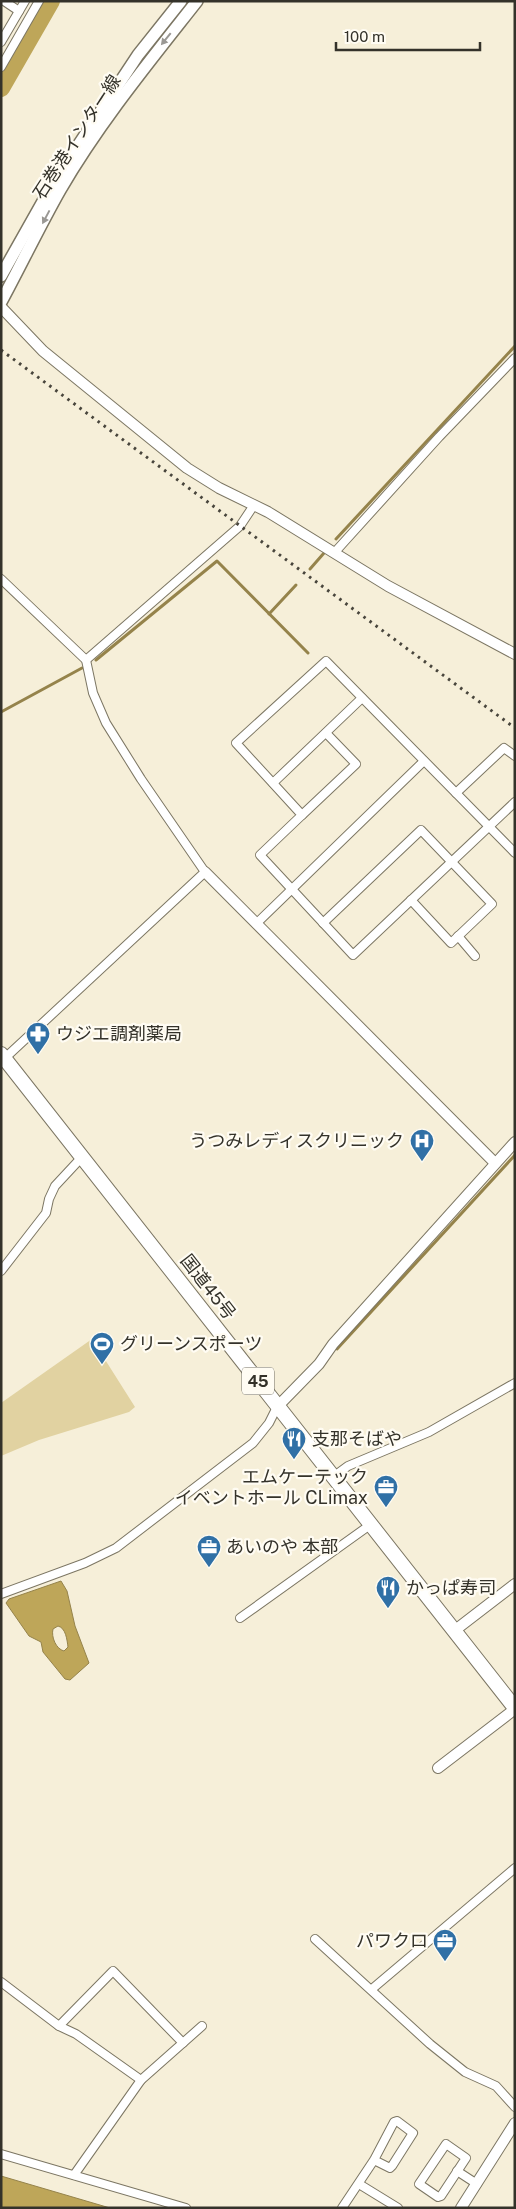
<svg xmlns="http://www.w3.org/2000/svg" width="516" height="2209" font-family="'Public Sans','Noto Sans JP',sans-serif">
  <style>
    .green { fill: #e1d2a1 }
    .water { fill: #bea659; stroke: #95834b; fill-rule: evenodd }
    .lines { fill: none; stroke-linecap: round; stroke-linejoin: round }
    .stream { stroke: #95834b; stroke-width: 3 }
    .river { stroke: #bea659; stroke-width: 18 }
    .minor-casing { stroke: #7c7663; stroke-width: 10 }
    .tertiary-casing { stroke: #7c7663; stroke-width: 12 }
    .secondary-casing { stroke: #7c7663; stroke-width: 14 }
    .trunk-casing { stroke: #7c7663; stroke-width: 16 }
    .minor { stroke: #fff; stroke-width: 8 }
    .tertiary { stroke: #fff; stroke-width: 10 }
    .secondary { stroke: #fff; stroke-width: 11 }
    .trunk { stroke: #fff; stroke-width: 14 }
    .rail { stroke: #48453c; stroke-width: 3; stroke-dasharray: 2.5 5; stroke-linecap: butt }
    .oneway { fill: #9a9894 }
    .labels { text-anchor: middle; stroke-width: 4.5; stroke-linejoin: round; paint-order: stroke }
    .shield { fill: #fffcf3; stroke: #716f66; stroke-width: 1 }
    .shield-label { font-size: 16px; font-weight: bold; fill: #34322a }
    .street-label { font-size: 18px; fill: #34322a; stroke: #fffcf3 }
    .poi-label { font-size: 18px; fill: #34322a; stroke: #fffcf3; text-anchor: start }
  </style>
  <rect width="100%" height="100%" fill="#f6efd9"/>
  <path class="green" d="M92,1339L135,1407L129,1412L39,1440L1,1456V1403Z"/>
  <g class="water">
    <path d="M61,1581L67,1591L75,1626L89,1663L70,1680L65,1679L43,1652L41,1642L29,1636L6,1603L9,1599ZM58,1626C66,1628 67,1640 68,1647L64,1651C56,1649 51,1637 53,1629Z"/>
    <path d="M1,2176L110,2208H1Z"/>
  </g>
  <g class="lines">
    <g class="stream">
      <path d="M336,539L515,346"/>
      <path d="M310,569L324,553"/>
      <path d="M269,614L296,585"/>
      <path d="M96,660L217,561L308,653"/>
      <path d="M1,712L82,668"/>
      <path d="M337,1349L515,1155"/>
    </g>
    <path class="river" d="M1,88L51,1"/>
    <defs>
      <g id="minor">
        <path d="M4,1L19,11"/>
        <path d="M1,42L25,1"/>
        <path d="M1,67L39,1"/>
        <path d="M335,552L439,437L515,358"/>
        <path d="M1,579L86,660L93,693L106,723L141,779L205,872L5,1058"/>
        <path d="M86,660L240,526L254,505"/>
        <path d="M273,783L362,698"/>
        <path d="M456,793L504,748L515,756"/>
        <path d="M515,802L353,955L260,855L302,815L236,743L326,661C389,725 452,789 515,853"/>
        <path d="M302,815L356,764L326,733"/>
        <path d="M323,923L421,830L492,904L451,943L411,900"/>
        <path d="M256,924L424,761"/>
        <path d="M458,936L475,956"/>
        <path d="M1,1271L46,1213L49,1199L55,1186L82,1157"/>
        <path d="M333,1477L348,1466L429,1432L515,1383"/>
        <path d="M1,1594L85,1563L116,1548L253,1443L269,1423L277,1407"/>
        <path d="M240,1618L370,1525"/>
        <path d="M315,1939L430,2044L465,2072L496,2086L515,2107"/>
        <path d="M1,1982L59,2026L76,2034L141,2080"/>
        <path d="M372,1989L515,1868"/>
        <path d="M59,2026L113,1971L183,2043"/>
        <path d="M446,2144L466,2158L441,2196L438,2197L419,2184Z"/>
        <path d="M1,2154L186,2208"/>
        <path d="M457,2171L477,2184"/>
        <path d="M74,2175L141,2080L202,2026"/>
        <path d="M359,2184L398,2208"/>
        <path d="M342,2208L374,2160L394,2122L397,2121L413,2133L392,2166L390,2168L374,2160"/>
      </g>
      <g id="tertiary">
        <path d="M1,307L43,351L187,468L219,488L268,512L388,586L515,654"/>
        <path d="M205,872L495,1163"/>
        <path d="M277,1407L319,1364L333,1344L515,1142"/>
        <path d="M454,1631L515,1584"/>
        <path d="M438,1768L515,1709"/>
        <path d="M461,2208L515,2123"/>
      </g>
      <g id="secondary">
        <path d="M1,276L54,182L138,55L181,1"/>
        <path d="M1,302C21,265 39,227 60,190C99,123 149,62 197,1"/>
      </g>
      <path id="trunk" d="M1,1054L515,1708"/>
    </defs>
    <use href="#minor" class="minor-casing"/>
    <use href="#tertiary" class="tertiary-casing"/>
    <use href="#secondary" class="secondary-casing"/>
    <use href="#trunk" class="trunk-casing"/>
    <use href="#minor" class="minor"/>
    <use href="#tertiary" class="tertiary"/>
    <use href="#secondary" class="secondary"/>
    <use href="#trunk" class="trunk"/>
    <path class="rail" d="M1,350L515,728"/>
  </g>
  <defs><path id="oneway-solid" d="M-6-.8H1V-3.2L6.5 0L1 3.2V.8H-6Z" transform="scale(1.25)"/></defs>
  <g class="oneway">
    <use href="#oneway-solid" transform="translate(166 39) rotate(129)"/>
    <use href="#oneway-solid" transform="translate(46 217) rotate(118)"/>
  </g>
  <defs>
    <symbol id="pharmacy-pin" viewBox="-11 -11 22 30"><path d="M0 17L-7.5 6A9.5 9.5 0 1 1 7.5 6Z" fill="#3070a6" stroke="#fffcf3"/><path d="M-2-6h4v4h4v4h-4v4h-4v-4h-4v-4h4Z" fill="#fff"/></symbol>
    <symbol id="hospital-pin" viewBox="-11 -11 22 30"><path d="M0 17L-7.5 6A9.5 9.5 0 1 1 7.5 6Z" fill="#3070a6" stroke="#fffcf3"/><path d="M-5-5h3v3.5h4V-5h3V5h-3V1.5h-4V5h-3Z" fill="#fff"/></symbol>
    <symbol id="stadium-pin" viewBox="-11 -11 22 30"><path d="M0 17L-7.5 6A9.5 9.5 0 1 1 7.5 6Z" fill="#3070a6" stroke="#fffcf3"/><path d="M0-5a6.5 5 0 1 0 0 10a6.5 5 0 1 0 0-10ZM-3.5-1.8h7v3.6h-7Z" fill="#fff"/></symbol>
    <symbol id="restaurant-pin" viewBox="-11 -11 22 30"><path d="M0 17L-7.5 6A9.5 9.5 0 1 1 7.5 6Z" fill="#3070a6" stroke="#fffcf3"/><path d="M-5-6h1v4h1v-4h1v4h1v-4h1v5L-1.5 .5V6h-2V.5L-5-1ZM5-6V6H3V1.5H1.5Q1.5-4 5-6Z" fill="#fff"/></symbol>
    <symbol id="office-pin" viewBox="-11 -11 22 30"><path d="M0 17L-7.5 6A9.5 9.5 0 1 1 7.5 6Z" fill="#3070a6" stroke="#fffcf3"/><path d="M-6-3h4V-5.5h4V-3h4V5H-6ZM-1-4.5V-3h2v-1.5ZM-6 0V1H6V0Z" fill="#fff"/></symbol>
  </defs>
  <g fill-rule="evenodd">
    <use href="#pharmacy-pin" x="24" y="1020" width="28" height="38"/>
    <use href="#hospital-pin" x="408" y="1127" width="28" height="38"/>
    <use href="#stadium-pin" x="88" y="1330" width="28" height="38"/>
    <use href="#restaurant-pin" x="280" y="1425" width="28" height="38"/>
    <use href="#office-pin" x="372" y="1473" width="28" height="38"/>
    <use href="#office-pin" x="195" y="1533" width="28" height="38"/>
    <use href="#restaurant-pin" x="374" y="1574" width="28" height="38"/>
    <use href="#office-pin" x="431" y="1927" width="28" height="38"/>
  </g>
  <g class="labels">
    <rect class="shield" x="242" y="1367.5" width="32" height="27" rx="4"/>
    <g class="shield-label">
      <text x="258" y="1387">45</text>
    </g>
    <g class="street-label">
      <text transform="translate(77 137) rotate(-57)" y="6">石巻港インター線</text>
      <text transform="translate(208 1287) rotate(52)" y="6">国道45号</text>
    </g>
    <g class="poi-label">
      <text x="56" y="1040">ウジエ調剤薬局</text>
      <text x="404" y="1147" text-anchor="end">うつみレディスクリニック</text>
      <text x="120" y="1350">グリーンスポーツ</text>
      <text x="312" y="1445">支那そばや</text>
      <text x="368" y="1483" text-anchor="end">エムケーテック<tspan x="368" dy="21">イベントホール CLimax</tspan></text>
      <text x="226" y="1553">あいのや 本部</text>
      <text x="406" y="1594">かっぱ寿司</text>
      <text x="428" y="1947" text-anchor="end">パワクロ</text>
    </g>
  </g>
  <rect width="516" height="2209" fill="none" stroke="#34322a" stroke-width="5"/>
  <path d="M336 42v8h144v-8" fill="none" stroke="#34322a" stroke-width="2.5"/>
  <text x="344" y="42" font-size="15" fill="#34322a" stroke="#fffcf3" stroke-width="4" paint-order="stroke">100 m</text>
</svg>
